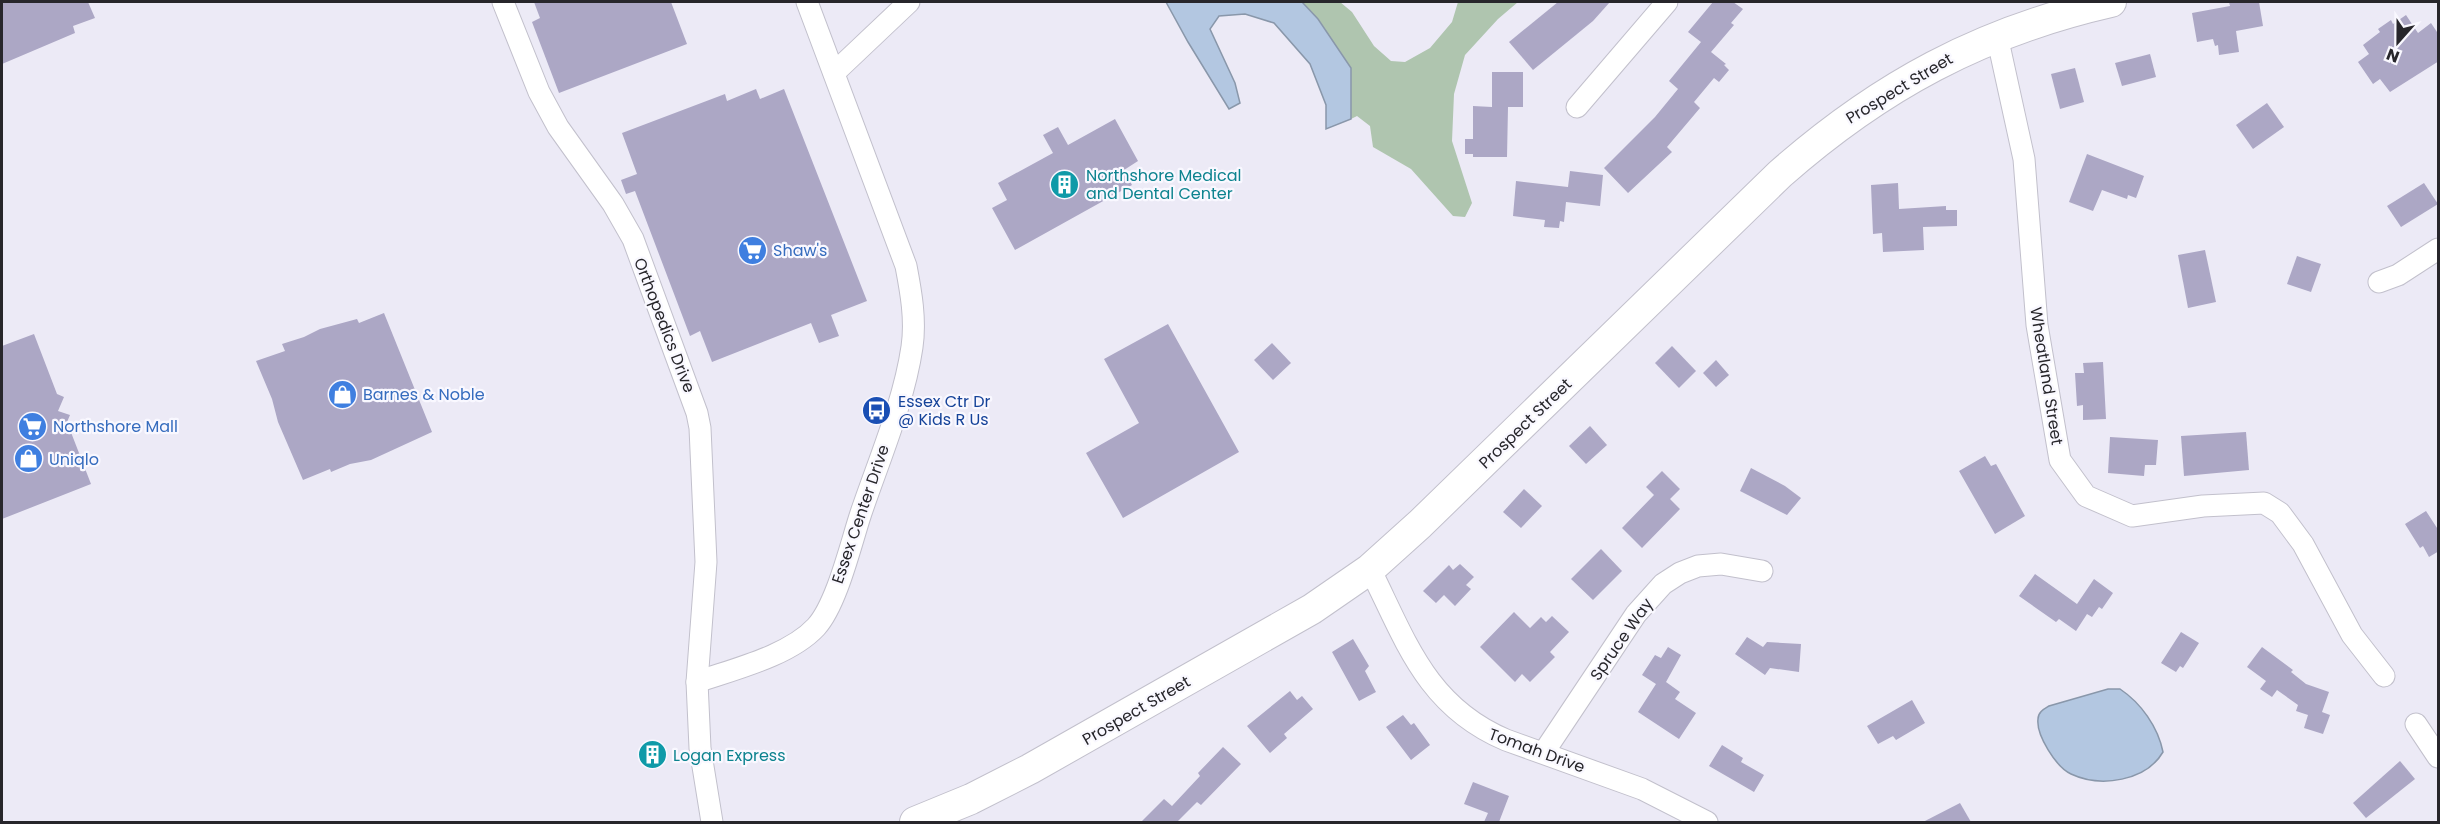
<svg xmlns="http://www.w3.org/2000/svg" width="2440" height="824" font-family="Poppins,sans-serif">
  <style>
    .green { fill: #afc5af }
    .water { fill: #b3c7e1; stroke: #8997aa; stroke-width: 1.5 }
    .building { fill: #aca7c5 }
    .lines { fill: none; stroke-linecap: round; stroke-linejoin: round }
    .street-casing { stroke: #c2c0cc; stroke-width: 23 }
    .secondary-casing { stroke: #c2c0cc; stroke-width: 32 }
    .street { stroke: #fff; stroke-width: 21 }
    .secondary { stroke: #fff; stroke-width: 30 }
    .labels { text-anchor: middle; stroke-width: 4.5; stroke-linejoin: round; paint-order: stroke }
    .street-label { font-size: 16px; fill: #27262b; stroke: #f9f8ff }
    .culture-label { font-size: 16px; fill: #0d838f; stroke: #f9f8ff; text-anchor: start }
    .shop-label { font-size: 16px; fill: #366cbe; stroke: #f9f8ff; text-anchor: start }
    .transit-label { font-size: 16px; fill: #164399; stroke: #f9f8ff; text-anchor: start }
  </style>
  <rect width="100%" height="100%" fill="#eceaf6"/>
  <path class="green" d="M1302,2H1340L1352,12L1374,46L1391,61L1405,62L1430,48L1452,22L1458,2H1518L1498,19L1465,55L1454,94L1452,141L1472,203L1465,217L1453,216L1411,169L1373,147L1370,126L1357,116L1351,119V68L1318,19Z"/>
  <g class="water">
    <path d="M1166,2H1302L1318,19L1351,68V119L1326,129V105L1310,64L1274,23L1245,14L1219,16L1210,29L1235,83L1240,103L1229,109L1188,42Z"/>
    <path d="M2108,689H2120C2141,703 2158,727 2163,752C2146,781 2101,788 2071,774C2056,767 2036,735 2038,719C2038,712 2044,709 2049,706Z"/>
  </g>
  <g class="building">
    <path d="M2,2H88L95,18L73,26L75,33L2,64Z"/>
    <path d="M534,2H671L687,44L559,93L532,22L540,18Z"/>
    <path d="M1558,2H1610L1593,21L1533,70L1509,42Z"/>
    <path d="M1713,2H1733L1743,9L1731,23L1734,25L1711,52L1726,64L1724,65L1729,70L1719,82L1714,78L1694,102L1700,108L1667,147L1672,152L1628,193L1604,168L1655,117L1678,89L1669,81L1701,42L1688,32Z"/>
    <path d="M2229,2H2259L2263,26L2236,31L2239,52L2219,55L2218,45L2215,46L2213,39L2197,42L2192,13L2230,6Z"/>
    <path d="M2406,15L2418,33L2431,23L2439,35V61L2390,92L2380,79L2373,84L2358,62L2369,54L2363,45L2380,32L2378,29L2391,20L2393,24Z"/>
    <path d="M2150,54L2156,77L2122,86L2115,63Z"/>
    <path d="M2075,68L2084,102L2060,109L2051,74Z"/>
    <path d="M1492,72H1523V107H1508L1507,157H1473V154H1465V139H1473V106L1492,107Z"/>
    <path d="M756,89L760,99L784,89L867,301L831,315L839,336L819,343L811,323L712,362L700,331L690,336L635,191L626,194L621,180L637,174L622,133L725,94L727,101Z"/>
    <path d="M2267,103L2284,127L2253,149L2236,125Z"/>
    <path d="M1115,119L1138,161L1124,170L1132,185L1015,250L992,208L1007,200L998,183L1053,153L1043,135L1058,127L1068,145Z"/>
    <path d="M2087,154L2144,176L2136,198L2128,195L2127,199L2102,190L2093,211L2069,202Z"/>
    <path d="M1570,171L1603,175L1600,206L1566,202L1564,222L1560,221L1559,228L1544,227L1545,220L1513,216L1516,181L1568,187Z"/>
    <path d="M1898,183L1899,209L1946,206V210H1957V226L1923,227L1924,250L1883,252L1882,233L1873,234L1871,185Z"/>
    <path d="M2424,183L2438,204L2401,227L2387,206Z"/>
    <path d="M2205,250L2216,302L2188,308L2178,255Z"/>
    <path d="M2297,256L2321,264L2311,292L2287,284Z"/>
    <path d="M384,313L432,432L371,460L350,464L331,472L330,469L303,480L278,422L272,399L256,361L285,351L282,344L304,337L320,329L357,319L359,323Z"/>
    <path d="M1168,324L1239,452L1123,518L1086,453L1139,423L1104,359Z"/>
    <path d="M34,334L57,394L64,397L58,411L70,415L67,422L91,484L2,519V346Z"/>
    <path d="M1272,343L1291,363L1273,380L1254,360Z"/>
    <path d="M1672,346L1696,371L1679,388L1655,363Z"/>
    <path d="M1716,360L1729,375L1716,387L1703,373Z"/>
    <path d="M2103,362L2106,419L2083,420V405L2077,406L2075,373H2084L2083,363Z"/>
    <path d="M1590,426L1607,445L1586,464L1569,446Z"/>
    <path d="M2246,432L2249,470L2184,476L2181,436Z"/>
    <path d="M2110,437L2158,440L2156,465H2145L2144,476L2108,473Z"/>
    <path d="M1985,456L1991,466L1996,464L2025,516L1995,534L1959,471Z"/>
    <path d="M1751,468L1785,486L1801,498L1787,515L1740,491Z"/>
    <path d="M1662,471L1680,489L1670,499L1680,509L1642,548L1622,528L1654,495L1646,487Z"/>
    <path d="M1524,489L1542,506L1521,528L1503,512Z"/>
    <path d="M2426,511L2439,531V551L2429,557L2423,546L2420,548L2405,524Z"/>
    <path d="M1601,549L1622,571L1593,600L1571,579Z"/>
    <path d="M1460,564L1474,577L1466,585L1471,589L1455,606L1444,595L1436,603L1423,591L1449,565L1453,570Z"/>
    <path d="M2035,574L2077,604L2094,579L2113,593L2102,609L2099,607L2092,617L2087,614L2076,631L2059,619L2056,622L2019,596Z"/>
    <path d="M1514,612L1530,628L1541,617L1546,622L1552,616L1569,632L1550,652L1555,657L1530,682L1522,674L1515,682L1480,647Z"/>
    <path d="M2181,632L2199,643L2183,668L2180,666L2176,672L2161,663Z"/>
    <path d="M1747,637L1763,647L1767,642L1801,644L1799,672L1770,668L1765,675L1735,654Z"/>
    <path d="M1353,639L1369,666L1365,671L1376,692L1359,701L1332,652Z"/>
    <path d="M1668,647L1681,655L1666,682L1680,692L1675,699L1696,713L1679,739L1638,712L1656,684L1642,675L1655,655L1661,658Z"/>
    <path d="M2262,647L2293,670L2291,672L2306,684L2329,692L2322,712L2330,715L2323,734L2304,728L2308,715L2296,711L2298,705L2277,690L2272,697L2260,689L2266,681L2247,667Z"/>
    <path d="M1290,691L1297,700L1302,696L1313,709L1284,734L1287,738L1270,753L1247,726Z"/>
    <path d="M1912,700L1925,723L1896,740L1893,736L1878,744L1867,726Z"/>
    <path d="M1403,715L1411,725L1414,723L1430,745L1411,760L1386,727Z"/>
    <path d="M1722,745L1743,758L1741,762L1764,775L1754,792L1709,766Z"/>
    <path d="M1223,747L1241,764L1201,805L1197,802L1177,822H1141L1164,799L1172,806L1200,776L1198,773Z"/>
    <path d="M2400,761L2415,779L2366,818L2353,803Z"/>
    <path d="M1473,782L1509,796L1499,822H1484L1488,813L1464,804Z"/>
    <path d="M1960,803L1971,822H1923Z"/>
  </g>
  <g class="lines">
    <defs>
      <g id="street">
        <path d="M503,2L539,92L558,127L613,204L633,239L697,413L700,428L706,562L697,682L700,748L712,822"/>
        <path d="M1997,36L2024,159L2037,325L2060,460L2086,496L2132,516L2203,506L2264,503L2280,513L2303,544L2352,635L2384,676"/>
        <path d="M834,73L909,2"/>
        <path d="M1577,107L1667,2"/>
        <path d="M2379,282L2398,275L2438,249"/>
        <path d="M1370,569C1406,641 1426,706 1506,740L1642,789L1707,822"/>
        <path d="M697,682C734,669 789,656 816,627C837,604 851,543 861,513C879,460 904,402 912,347C916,320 911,292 906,266L807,2"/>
        <path d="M2416,724L2438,757"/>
        <path d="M1544,752L1636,614L1663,584L1680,573L1698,566L1721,564L1762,571"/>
      </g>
      <path id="secondary" d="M915,822L971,799L1030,769L1312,609L1370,569L1420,524L1780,174C1880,86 1980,32 2111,2"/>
    </defs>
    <use href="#street" class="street-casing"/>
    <use href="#secondary" class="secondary-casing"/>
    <use href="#street" class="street"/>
    <use href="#secondary" class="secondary"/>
  </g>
  <defs>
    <symbol id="building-disc" viewBox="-11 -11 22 22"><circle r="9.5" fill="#0f9aa8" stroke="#f9f8ff"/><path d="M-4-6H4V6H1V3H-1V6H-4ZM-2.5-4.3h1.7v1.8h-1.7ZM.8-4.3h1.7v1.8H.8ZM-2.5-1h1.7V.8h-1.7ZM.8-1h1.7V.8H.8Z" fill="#fff"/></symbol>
    <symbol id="supermarket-disc" viewBox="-11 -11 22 22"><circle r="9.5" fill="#3f7fe0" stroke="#f9f8ff"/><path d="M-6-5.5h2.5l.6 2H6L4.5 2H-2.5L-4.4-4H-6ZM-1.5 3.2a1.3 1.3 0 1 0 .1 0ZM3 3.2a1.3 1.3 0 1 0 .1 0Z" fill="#fff"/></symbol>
    <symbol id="shop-disc" viewBox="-11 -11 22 22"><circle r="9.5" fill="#3f7fe0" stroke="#f9f8ff"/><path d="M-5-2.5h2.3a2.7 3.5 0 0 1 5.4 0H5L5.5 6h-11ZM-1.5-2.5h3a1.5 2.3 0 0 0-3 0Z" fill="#fff"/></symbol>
    <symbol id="bus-disc" viewBox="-11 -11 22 22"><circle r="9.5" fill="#1a4fb4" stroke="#f9f8ff"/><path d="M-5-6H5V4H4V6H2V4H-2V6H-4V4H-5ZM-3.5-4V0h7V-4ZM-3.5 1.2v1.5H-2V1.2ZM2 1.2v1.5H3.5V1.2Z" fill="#fff"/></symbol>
  </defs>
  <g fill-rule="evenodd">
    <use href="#building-disc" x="1048" y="168" width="33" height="33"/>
    <use href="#supermarket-disc" x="736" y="234" width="33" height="33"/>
    <use href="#shop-disc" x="326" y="378" width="33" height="33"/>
    <use href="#bus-disc" x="860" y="394" width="33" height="33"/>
    <use href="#supermarket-disc" x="16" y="410" width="33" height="33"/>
    <use href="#shop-disc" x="12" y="442" width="33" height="33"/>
    <use href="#building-disc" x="636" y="738" width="33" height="33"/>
  </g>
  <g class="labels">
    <g class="street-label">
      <text transform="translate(1899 88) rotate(-31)" y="6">Prospect Street</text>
      <text transform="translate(665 325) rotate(69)" y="6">Orthopedics Drive</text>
      <text transform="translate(2047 376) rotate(81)" y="6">Wheatland Street</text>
      <text transform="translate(1525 423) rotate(-44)" y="6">Prospect Street</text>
      <text transform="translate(860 514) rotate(-71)" y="6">Essex Center Drive</text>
      <text transform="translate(1621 639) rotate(-55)" y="6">Spruce Way</text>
      <text transform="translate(1136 710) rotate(-30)" y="6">Prospect Street</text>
      <text transform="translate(1537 750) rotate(20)" y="6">Tomah Drive</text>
    </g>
    <g class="culture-label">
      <text x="1086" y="181">Northshore Medical<tspan x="1086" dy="18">and Dental Center</tspan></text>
      <text x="673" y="761">Logan Express</text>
    </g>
    <g class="shop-label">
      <text x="773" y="256">Shaw's</text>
      <text x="363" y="400">Barnes &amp; Noble</text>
      <text x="53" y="432">Northshore Mall</text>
      <text x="49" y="465">Uniqlo</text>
    </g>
    <g class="transit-label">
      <text x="898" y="407">Essex Ctr Dr<tspan x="898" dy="18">@ Kids R Us</tspan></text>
    </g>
  </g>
  <rect width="2440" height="824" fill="none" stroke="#27262b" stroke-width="6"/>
  <g transform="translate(2398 42) rotate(201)" stroke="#f9f8ff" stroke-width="4.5" paint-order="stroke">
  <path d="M0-4.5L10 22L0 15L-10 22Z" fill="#27262b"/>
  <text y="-9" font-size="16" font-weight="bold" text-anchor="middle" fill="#27262b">N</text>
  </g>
</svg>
